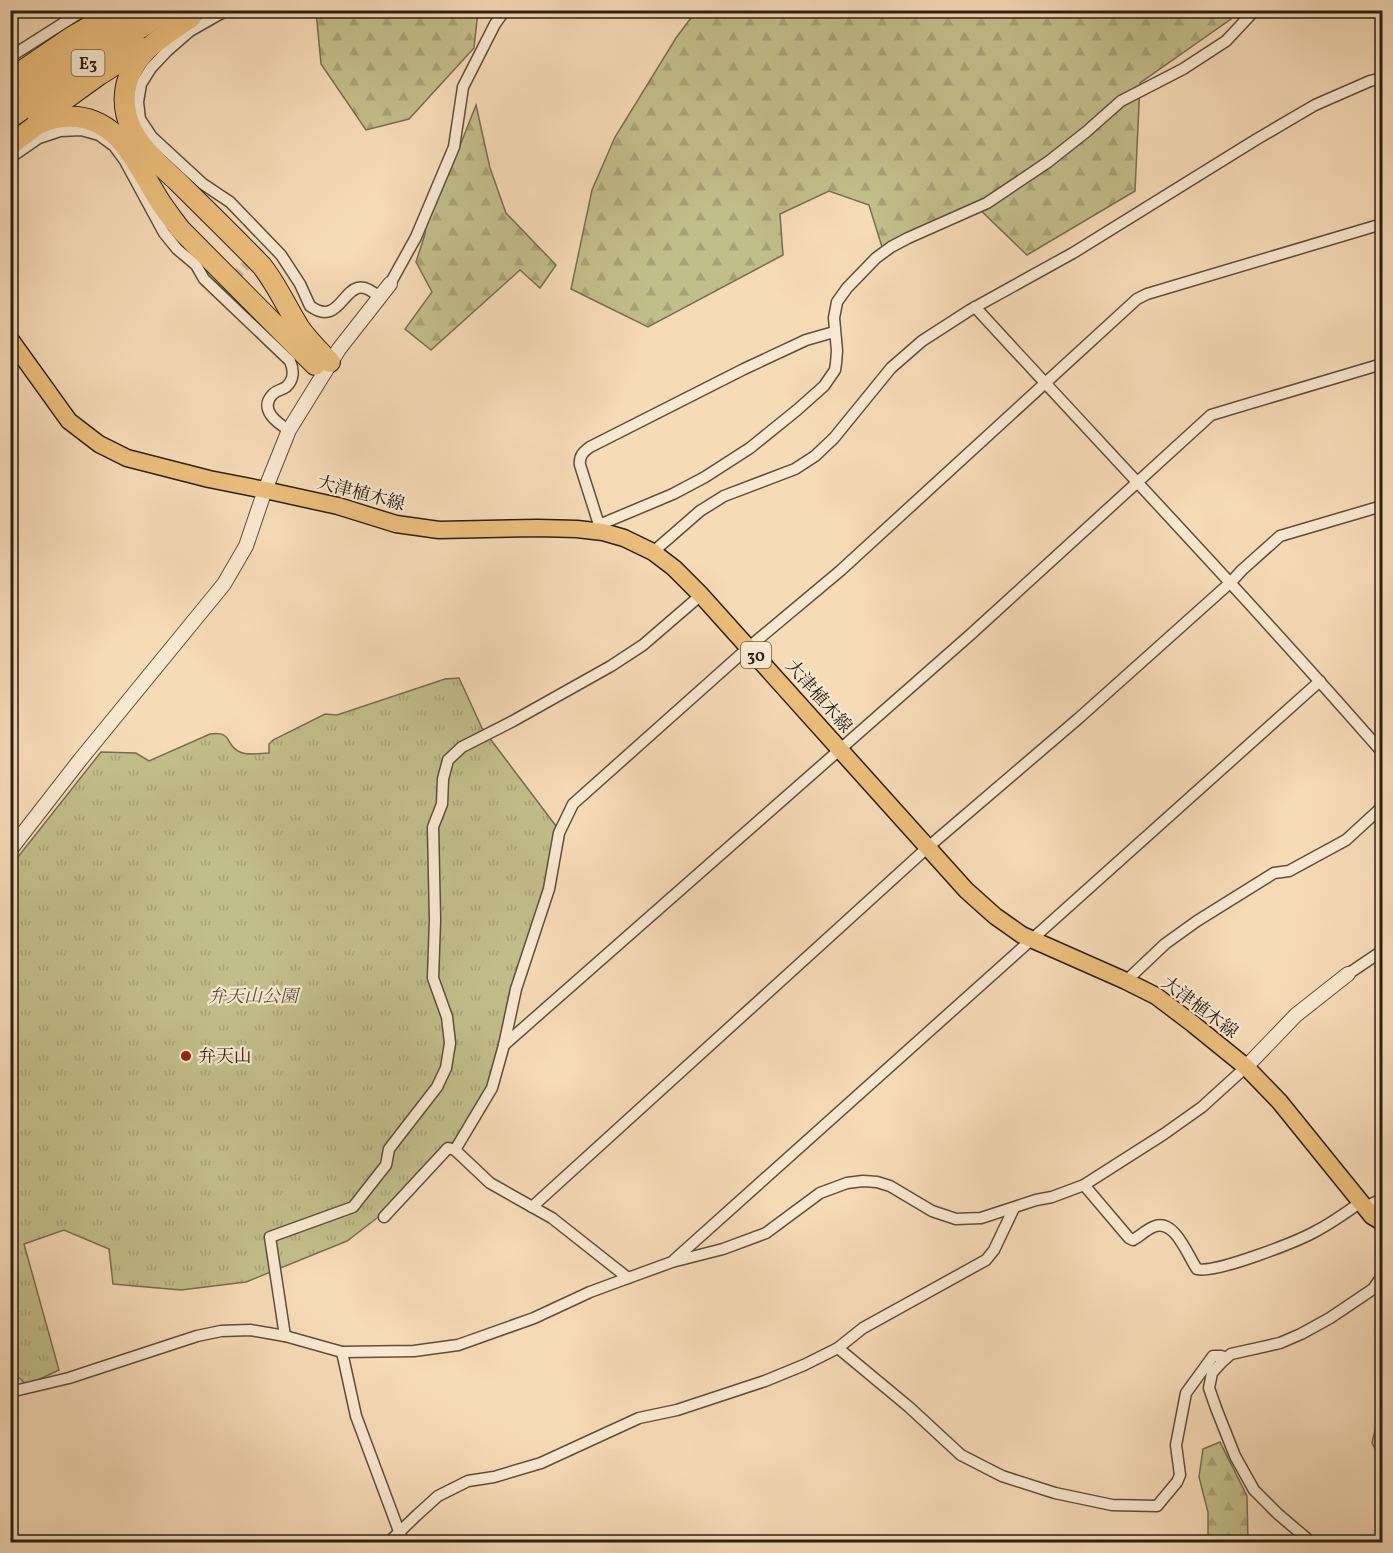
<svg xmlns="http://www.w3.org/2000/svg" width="1393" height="1553" font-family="Vollkorn,'Noto Serif JP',serif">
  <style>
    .forest { fill: url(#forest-firs); stroke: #766f50; stroke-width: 1.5 }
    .park { fill: url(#park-tufts); stroke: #766f50; stroke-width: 1.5 }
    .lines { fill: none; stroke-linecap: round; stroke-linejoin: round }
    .minor-tunnel { stroke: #cdb697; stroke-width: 10; stroke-dasharray: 10 5; stroke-linecap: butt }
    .minor-casing { stroke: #5e4f3e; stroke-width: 13 }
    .tertiary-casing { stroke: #5e4f3e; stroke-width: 16 }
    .primary-casing { stroke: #2b2015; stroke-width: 19 }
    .motorway-casing { stroke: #2b2015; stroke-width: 22 }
    .minor { stroke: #f9e8d0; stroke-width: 10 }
    .tertiary { stroke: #f9e8d0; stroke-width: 14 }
    .primary { stroke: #ebbe7c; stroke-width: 16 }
    .motorway { stroke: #ebbe7c; stroke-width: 20 }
    .poi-dot { fill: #8f2418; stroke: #f9e8d0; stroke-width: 2 }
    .labels { text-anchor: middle; stroke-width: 4.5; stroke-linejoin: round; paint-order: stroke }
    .shield { fill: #f9e8d0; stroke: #695c4d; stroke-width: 1.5 }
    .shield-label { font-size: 16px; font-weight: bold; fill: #2b2015 }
    .street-label { font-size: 18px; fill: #2b2015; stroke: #f9e8d0 }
    .park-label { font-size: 18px; font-style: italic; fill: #584f38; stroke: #f9e8d0 }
    .poi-label { font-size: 18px; fill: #2b2015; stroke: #f9e8d0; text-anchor: start }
  </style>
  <defs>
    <pattern id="forest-firs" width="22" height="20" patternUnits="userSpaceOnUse" patternTransform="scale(1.5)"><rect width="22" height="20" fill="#c2be8a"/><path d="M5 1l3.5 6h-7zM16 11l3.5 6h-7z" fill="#a7a376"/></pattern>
    <pattern id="park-tufts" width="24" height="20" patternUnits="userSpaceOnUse" patternTransform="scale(1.5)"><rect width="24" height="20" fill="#c2be8a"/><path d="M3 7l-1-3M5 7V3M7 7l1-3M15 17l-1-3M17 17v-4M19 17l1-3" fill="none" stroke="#a7a376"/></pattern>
  </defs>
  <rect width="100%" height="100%" fill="#f6dbb7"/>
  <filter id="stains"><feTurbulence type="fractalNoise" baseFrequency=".00333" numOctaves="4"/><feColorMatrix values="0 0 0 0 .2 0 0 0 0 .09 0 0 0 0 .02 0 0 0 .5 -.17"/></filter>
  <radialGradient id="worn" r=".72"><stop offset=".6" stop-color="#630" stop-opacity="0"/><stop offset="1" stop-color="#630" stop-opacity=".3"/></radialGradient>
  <g class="forest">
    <path d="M1226,10L1231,19L1140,83L1135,191L1027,255L975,205L882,247L869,205L829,191L780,214L783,255L648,327L571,289L592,190L615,137L676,38L696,11Z"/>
    <path d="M316,11H478L474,48L409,119L366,130L321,64Z"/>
    <path d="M476,105L490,168L506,213L556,265L540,288L520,270L431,350L405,329L432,292L416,262L425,234L426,224L452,166Z"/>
    <path d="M1382,1401V1462L1372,1443Z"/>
    <path d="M1220,1442L1247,1496L1248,1542H1208V1512L1199,1477L1203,1449Z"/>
  </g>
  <path class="park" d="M459,678L482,728L556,826L545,888L497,1059L488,1087L468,1124L452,1143L439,1153L377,1218L347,1241L246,1282L181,1290L113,1284L109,1249L64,1230L24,1244L59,1370L27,1385L18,1377L10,1353V867L101,752L136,753L149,761L210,734C234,731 224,745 240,752C248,756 261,753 269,753V744L273,740L325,714L337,715L445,679Z"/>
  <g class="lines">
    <path class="minor-tunnel" d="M223,289L263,248"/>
    <defs>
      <g id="minor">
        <path d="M227,10L190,31L167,51L151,68L141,84L138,102L140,119L152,137L203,184L230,202L281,255L300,284L310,306C346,332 343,262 380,298"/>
        <path d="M10,57L84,10"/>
        <path d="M10,158L39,138L60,131L81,130L99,135L114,146L125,161L164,233L177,249L196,265L204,279L290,361C294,370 294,380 286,387C282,390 277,390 273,394C258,409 277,423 289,430"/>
        <path d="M390,284L416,237L454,147L463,87L495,24L505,10"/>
        <path d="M975,307C1111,455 1250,601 1382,752"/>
        <path d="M599,525L673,494L705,477L750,448L797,410L824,386L835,370L836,363L837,351L834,318L837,302L847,288L876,258L891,247L908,238L987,203L1048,162L1086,132L1121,101L1183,69L1226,41L1255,10"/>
        <path d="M601,531L580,465C579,456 583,452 590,447L744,369L806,340L834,332"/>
        <path d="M653,552L700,511L724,496L795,469L815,456L834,438L891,368L922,341L970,310L1073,253L1257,139L1315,105L1370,81L1382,78"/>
        <path d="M1348,974L1382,951"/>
        <path d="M1126,981L1165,944L1197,921L1274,873L1289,871L1346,840L1382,807"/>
        <path d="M504,1045L970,635L1211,415L1382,364"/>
        <path d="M1084,1185L1129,1238L1133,1240C1140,1236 1146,1230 1153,1227C1175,1217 1188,1257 1197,1269C1215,1274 1299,1241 1318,1230C1333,1222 1347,1212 1361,1202"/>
        <path d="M532,1207L927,848L1079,718L1231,582L1242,570L1280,536L1382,506"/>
        <path d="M1365,1207L1382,1199"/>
        <path d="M384,1217L448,1148L455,1150"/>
        <path d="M674,1260L1320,681"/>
        <path d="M628,1278L552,1218L490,1183L455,1150L492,1088L504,1045L516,989L549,889L559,833L573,804L749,647L840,571L1137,299L1147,294L1382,224"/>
        <path d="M285,1336L270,1237L353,1207L386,1165L389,1149L437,1087L446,1068L450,1043L447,1017L433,978L435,920L433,827L442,804L443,779L448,760L462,747L513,721L611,666L643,645L701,595"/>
        <path d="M838,1348L909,1407L961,1455L1002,1476L1055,1493L1112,1505L1157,1506L1177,1482L1180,1475L1176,1445L1186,1393L1213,1356H1221L1226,1358"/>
        <path d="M342,1352L356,1416L403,1542"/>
        <path d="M10,1392L69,1378L197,1336L221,1331L250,1330L285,1336L342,1352L414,1351L458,1345L534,1318L590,1292L628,1278L672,1262L723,1249L766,1233L820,1193L847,1183L863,1181L877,1182L890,1186L932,1211L956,1219L981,1218L1036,1200L1052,1197L1084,1185L1164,1134L1202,1107L1246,1067"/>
        <path d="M389,1542L417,1515L438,1496L468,1481L494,1477L541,1463L639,1418L677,1410L765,1381L804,1365L838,1348L863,1328L986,1260L994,1250L1014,1208"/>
        <path d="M1311,1542L1278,1514L1254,1490L1235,1456L1216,1408L1209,1388L1212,1373L1222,1362L1231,1354L1280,1343L1301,1334L1330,1318L1373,1289L1382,1276"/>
      </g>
      <g id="tertiary">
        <path d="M10,850L80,760L224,584L246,546L265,490L289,430L339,349L390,284"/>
        <path d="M1246,1067L1296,1015L1348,974"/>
      </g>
      <path id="primary" d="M10,339L69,421L99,444L127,458L209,479L265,490L338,506L396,524L439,530L538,528L577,529L603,532L624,538L653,552L674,568L701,595L966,890L995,916L1022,935L1126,981L1156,996L1193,1024L1246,1067L1279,1101L1372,1216L1382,1222"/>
      <g id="motorway">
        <path d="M191,17C171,31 145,45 133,68C122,87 122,110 132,130C142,150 161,166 177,181C205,209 234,237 262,266C277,285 286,306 299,327C308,340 319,351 330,362"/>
        <path d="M10,79L70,38L101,20"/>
        <path d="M10,98L77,51L138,10"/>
        <path d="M10,118L90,62L167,10"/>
        <path d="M38,119L99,75L142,48"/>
        <path d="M10,145C20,138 30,129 40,123C51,118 64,116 77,117C120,122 136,162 156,195C163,207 172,218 180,229L315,365"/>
      </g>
    </defs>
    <use href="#minor" class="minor-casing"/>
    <use href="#tertiary" class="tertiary-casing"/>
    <use href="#primary" class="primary-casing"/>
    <use href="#motorway" class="motorway-casing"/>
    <use href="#minor" class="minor"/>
    <use href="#tertiary" class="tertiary"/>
    <use href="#primary" class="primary"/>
    <use href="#motorway" class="motorway"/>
  </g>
  <circle class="poi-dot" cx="186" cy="1056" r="6"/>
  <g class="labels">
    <g class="shield">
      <rect x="71.5" y="50" width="33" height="26" rx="4.5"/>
      <rect x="741" y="642" width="30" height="26" rx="4.5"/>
    </g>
    <g class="shield-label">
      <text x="88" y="69">E3</text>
      <text x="756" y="661">30</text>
    </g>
    <g class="street-label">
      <text transform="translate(361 493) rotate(15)" y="6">大津植木線</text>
      <text transform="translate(819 696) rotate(49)" y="6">大津植木線</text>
      <text transform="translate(1200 1007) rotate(37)" y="6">大津植木線</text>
    </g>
    <g class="park-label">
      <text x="253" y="1002">弁天山公園</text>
    </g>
    <g class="poi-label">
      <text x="198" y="1062">弁天山</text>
    </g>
  </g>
  <rect width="1393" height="1553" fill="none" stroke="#f6dbb7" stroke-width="36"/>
  <rect x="12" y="12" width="1369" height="1529" fill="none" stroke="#2b2015" stroke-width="3"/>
  <rect x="18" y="18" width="1357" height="1517" fill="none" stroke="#2b2015" stroke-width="1.5"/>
  <rect width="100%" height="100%" filter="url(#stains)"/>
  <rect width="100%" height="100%" fill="url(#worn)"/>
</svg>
